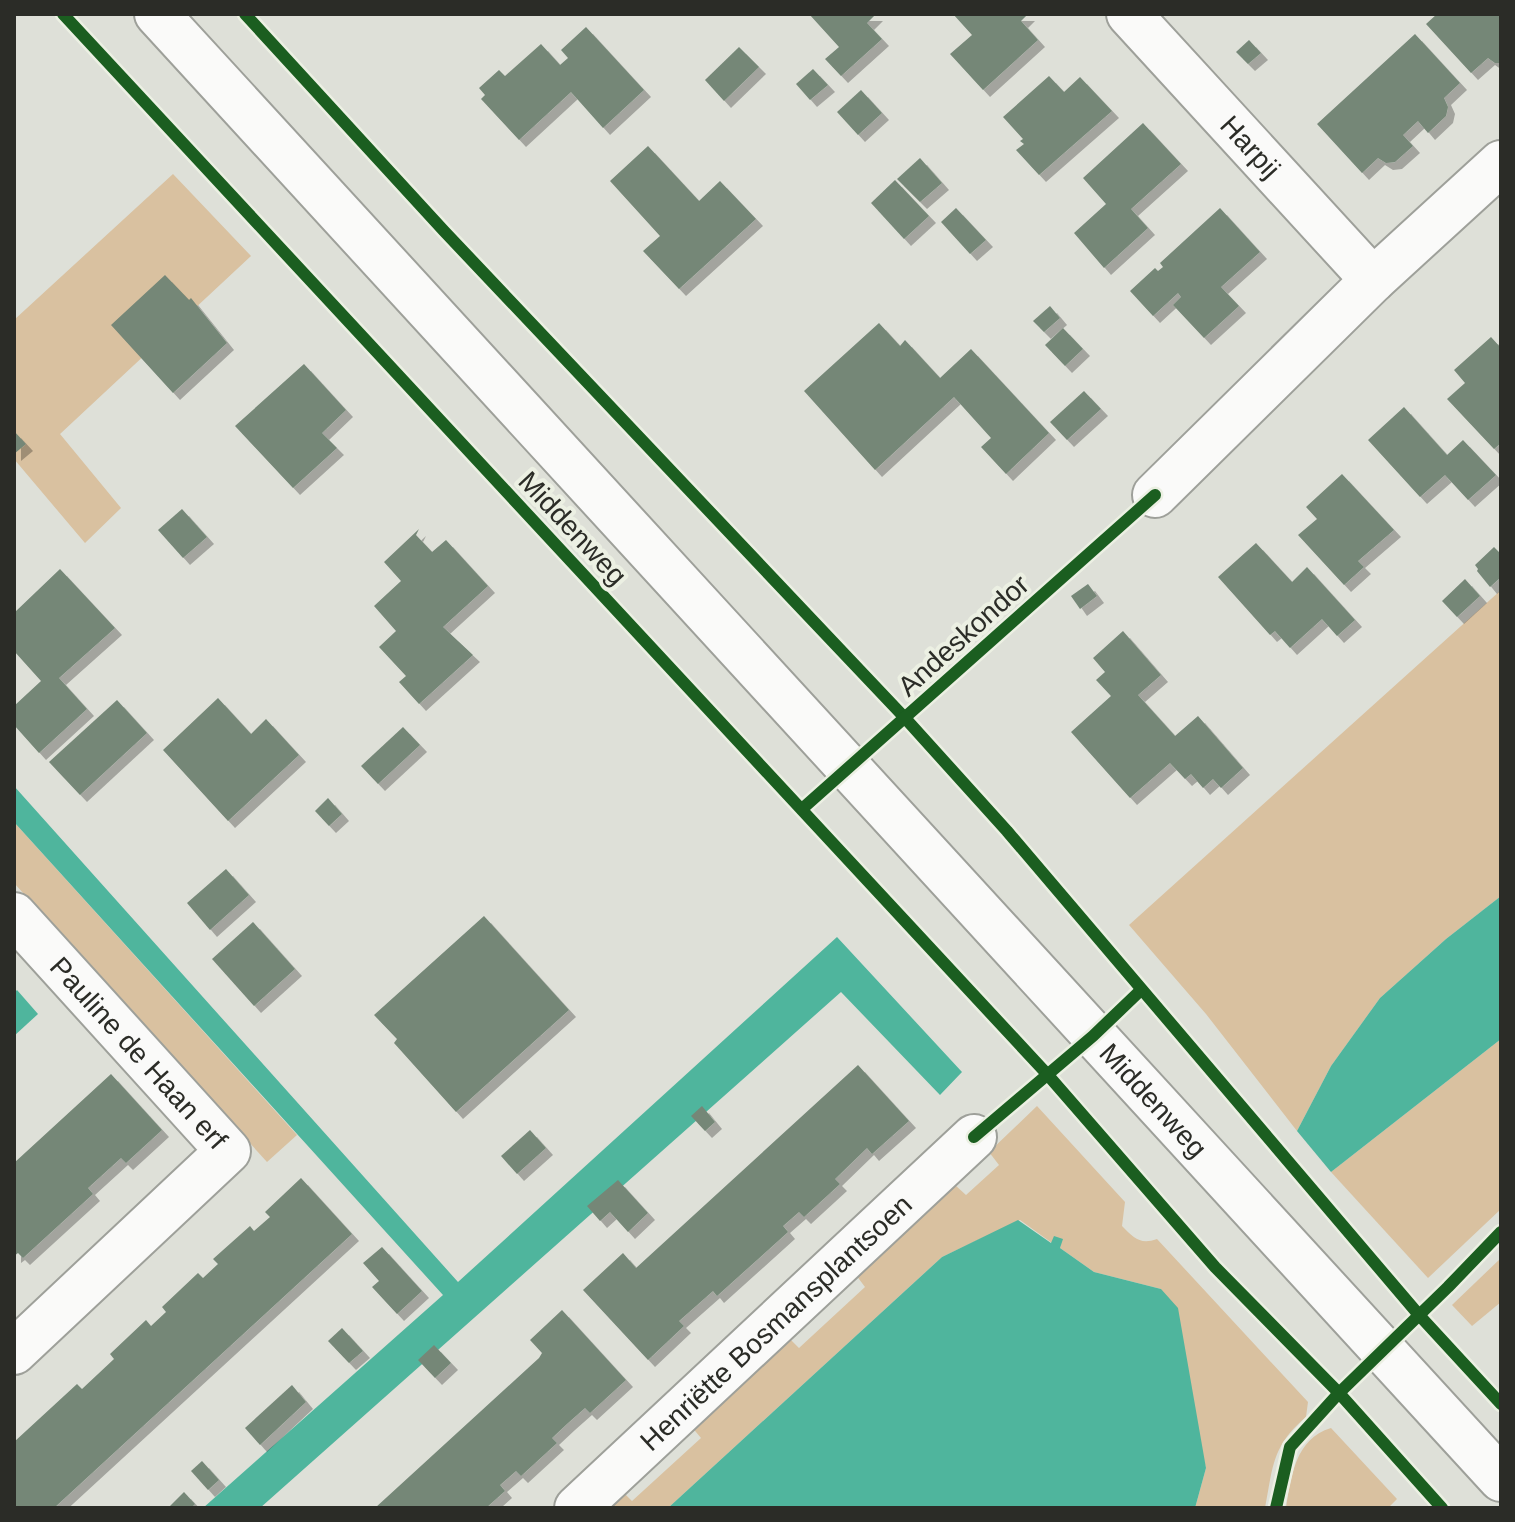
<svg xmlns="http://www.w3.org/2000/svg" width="1515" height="1522" font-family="Arial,sans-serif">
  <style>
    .green { fill: #d9c1a0 }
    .water { fill: #4fb59d }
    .building { fill: #758777; filter: url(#shadow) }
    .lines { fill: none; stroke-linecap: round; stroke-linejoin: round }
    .minor-casing { stroke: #9ea09a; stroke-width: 48 }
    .minor { stroke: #fafaf9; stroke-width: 44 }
    .cycleway-casing { stroke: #ecf0e3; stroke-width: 17 }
    .cycleway { stroke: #1b5e20; stroke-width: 12 }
    .labels { text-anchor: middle; stroke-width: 8; stroke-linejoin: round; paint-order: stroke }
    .street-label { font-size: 28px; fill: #2b2c27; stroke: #ecf0e3 }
  </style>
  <defs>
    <filter id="shadow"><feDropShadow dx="7" dy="7" stdDeviation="0" flood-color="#0004"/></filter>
  </defs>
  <rect width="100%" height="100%" fill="#dee0d8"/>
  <g class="green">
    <path d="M173,174L251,256L60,434L121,508L85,543L14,459V320Z"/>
    <path d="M1501,590V896L1446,939L1380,998L1331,1066L1297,1131L1206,1014L1129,925Z"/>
    <path d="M14,822L297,1135L267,1162L14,883Z"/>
    <path d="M1501,1039V1209L1428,1278L1331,1172Z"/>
    <path d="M1037,1106L1125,1202L1122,1226C1134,1238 1140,1245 1157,1239L1308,1402L1306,1417C1272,1446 1273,1466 1265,1508H1195L1206,1468L1161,1289L1094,1272L1060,1248L1062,1239L1052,1243L1020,1220L942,1257L668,1508H602L621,1490L632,1501L701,1438L691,1426L788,1337L799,1348L865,1287L856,1275L922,1214L925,1215L932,1208L931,1206L955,1185L966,1195L999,1165L989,1152Z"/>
    <path d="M1501,1258V1302L1472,1326L1452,1305Z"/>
    <path d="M1331,1428L1397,1499L1388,1508H1286C1291,1477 1295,1439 1331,1428Z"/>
  </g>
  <g class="water">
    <path d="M14,786L458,1282L837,937L962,1072L940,1095L841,992L260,1508H203L443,1295L14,822Z"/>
    <path d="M1501,896V1039L1331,1172L1297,1131L1331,1066L1380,998L1446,939Z"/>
    <path d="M17,990L38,1014L14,1036V993Z"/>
    <path d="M1018,1220L1051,1243L1054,1236L1063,1239L1060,1248L1094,1272L1161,1289L1178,1308L1206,1468L1195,1508H668L942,1257Z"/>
  </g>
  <g class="building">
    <path d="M809,14H876L867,23L882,39L841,76L825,59L839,47Z"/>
    <path d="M953,14H1028L1021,21L1038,40L983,90L950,54L972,35Z"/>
    <path d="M1437,14H1501V63H1495L1488,58L1471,73L1426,24Z"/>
    <path d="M586,27L644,90L603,128L571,92L519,140L481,99L485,95L479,88L499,70L505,76L541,44L560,65L568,58L561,50Z"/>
    <path d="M1415,34L1460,83L1444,98L1448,107L1446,116L1428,133L1418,121L1403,135L1413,146L1395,162L1386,163L1378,158L1362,173L1317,124Z"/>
    <path d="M1249,40L1261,53L1248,64L1236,52Z"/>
    <path d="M739,47L759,67L724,101L705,80Z"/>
    <path d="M813,69L828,85L810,100L796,84Z"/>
    <path d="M1049,76L1064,92L1080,77L1112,111L1039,175L1016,150L1024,144L1020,141L1023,139L1003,117Z"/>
    <path d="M861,90L882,113L858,135L837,112Z"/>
    <path d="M1143,123L1181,164L1131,209L1148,228L1104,268L1074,233L1106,204L1083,178Z"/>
    <path d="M648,146L699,201L720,181L756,219L679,289L643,251L660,236L610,181Z"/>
    <path d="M920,158L942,183L920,202L897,179Z"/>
    <path d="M895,180L929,216L904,239L871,203Z"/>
    <path d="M956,208L986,240L970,254L941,222Z"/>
    <path d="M1220,208L1260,252L1221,287L1239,306L1204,338L1173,305L1181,297L1178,293L1153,316L1130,291L1155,268L1158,271L1163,267L1160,263Z"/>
    <path d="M165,275L189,300L191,298L227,343L173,393L111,325Z"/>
    <path d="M1050,306L1060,318L1044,332L1033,321Z"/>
    <path d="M879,323L900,346L905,340L940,378L971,349L1049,433L1006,474L981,447L991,438L954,397L875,470L804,391Z"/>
    <path d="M1063,328L1083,349L1065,366L1045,345Z"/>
    <path d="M1491,337L1501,348V443L1494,449L1447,399L1465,383L1454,370Z"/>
    <path d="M304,364L346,410L322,433L337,448L293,488L235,426Z"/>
    <path d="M1084,391L1101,409L1067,440L1050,422Z"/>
    <path d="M1404,407L1447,455L1463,440L1496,475L1468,500L1445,475L1420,497L1368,440Z"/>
    <path d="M14,431L26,444L14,454Z"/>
    <path d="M1342,474L1394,530L1358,561L1364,567L1344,585L1298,535L1317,519L1306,507Z"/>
    <path d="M182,509L207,537L183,558L158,530Z"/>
    <path d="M419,529L416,535L432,552L446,540L488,586L443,627L473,655L419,704L399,682L406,676L379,647L396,631L374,606L401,581L384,562Z"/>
    <path d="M1256,543L1292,582L1307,567L1355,620L1337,636L1322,619L1290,648L1275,631L1270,635L1218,577Z"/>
    <path d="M1494,547L1501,554V577L1490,587L1477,571L1478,569L1475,565Z"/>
    <path d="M60,569L115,628L59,678L87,709L39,753L14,725V706L41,681L14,651V613Z"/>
    <path d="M1465,579L1480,596L1457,617L1442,601Z"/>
    <path d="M1088,584L1097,596L1080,609L1071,596Z"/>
    <path d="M1123,631L1161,675L1138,695L1175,736L1198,716L1243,768L1221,788L1213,779L1203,788L1191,774L1185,779L1170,763L1130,798L1071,732L1111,696L1096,680L1105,672L1093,658Z"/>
    <path d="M218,698L251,734L266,719L299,755L228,821L163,750Z"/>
    <path d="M117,700L147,733L80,795L49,762Z"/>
    <path d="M403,727L420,745L378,784L361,766Z"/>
    <path d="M328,798L342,814L329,826L315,811Z"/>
    <path d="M226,869L249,895L210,930L187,903Z"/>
    <path d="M484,916L569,1010L456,1112L394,1043L397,1039L374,1015Z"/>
    <path d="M253,922L295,969L254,1006L212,959Z"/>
    <path d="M858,1065L909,1121L872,1154L867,1148L835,1179L840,1184L804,1217L799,1212L783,1226L788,1232L717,1296L713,1291L679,1321L684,1326L648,1360L583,1290L623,1253L636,1268Z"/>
    <path d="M111,1074L162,1130L126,1163L121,1158L88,1188L93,1194L23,1258L18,1253L14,1256V1163Z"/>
    <path d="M702,1106L715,1122L705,1131L691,1116Z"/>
    <path d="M530,1130L546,1148L517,1174L501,1156Z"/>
    <path d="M301,1178L352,1234L54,1508H14V1442L77,1384L82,1389L114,1359L110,1354L146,1320L151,1326L166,1312L162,1307L198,1273L203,1278L218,1264L213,1259L250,1226L254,1231L270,1217L265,1212Z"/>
    <path d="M618,1180L648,1213L628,1232L610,1212L600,1221L587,1206Z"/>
    <path d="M382,1247L422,1291L397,1314L372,1287L379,1281L363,1263Z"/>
    <path d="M562,1310L626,1380L590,1413L585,1408L568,1423L552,1438L557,1443L521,1476L516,1471L500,1485L505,1491L486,1508H375L539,1358L542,1353L530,1340Z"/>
    <path d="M342,1328L363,1351L349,1363L328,1341Z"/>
    <path d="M434,1345L451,1363L435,1378L418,1360Z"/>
    <path d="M292,1385L306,1402L260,1445L245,1428Z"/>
    <path d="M202,1461L219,1480L208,1490L191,1471Z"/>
    <path d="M184,1492L195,1504L191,1508H172L170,1506Z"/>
  </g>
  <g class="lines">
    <defs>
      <g id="minor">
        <path id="s1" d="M157,14L1501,1479"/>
        <path id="s2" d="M1129,14L1373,280"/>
        <path d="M1155,495L1373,280L1501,163"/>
        <path id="s3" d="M14,915L228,1151L14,1352"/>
        <path id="s4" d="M577,1508L974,1137"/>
      </g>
    </defs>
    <use href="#minor" class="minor-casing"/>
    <use href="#minor" class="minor"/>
    <defs>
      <g id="cycleway">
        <path d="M63,14L1047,1074L1215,1267L1339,1393L1442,1508"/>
        <path d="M245,14L444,231L905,718L1007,831L1419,1315L1501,1404"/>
        <path d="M802,809L1155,495"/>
        <path d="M974,1137L1093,1036L1141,990"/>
        <path d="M1276,1508L1290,1447L1339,1393L1448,1287L1501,1232"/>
      </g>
    </defs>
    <use href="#cycleway" class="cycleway-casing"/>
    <use href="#cycleway" class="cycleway"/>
  </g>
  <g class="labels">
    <g class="street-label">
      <text dy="10" stroke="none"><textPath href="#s2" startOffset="180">Harpij</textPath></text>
      <text transform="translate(573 528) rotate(47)" y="10">Middenweg</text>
      <text transform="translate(963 635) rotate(-42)" y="10">Andeskondor</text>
      <text dy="10" stroke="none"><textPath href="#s3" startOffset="186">Pauline de Haan erf</textPath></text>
      <text dy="10" stroke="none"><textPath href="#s1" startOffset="1474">Middenweg</textPath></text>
      <text dy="10" stroke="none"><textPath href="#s4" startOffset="272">Henriëtte Bosmansplantsoen</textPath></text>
    </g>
  </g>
  <rect width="1515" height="1522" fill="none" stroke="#2b2c27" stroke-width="32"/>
</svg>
